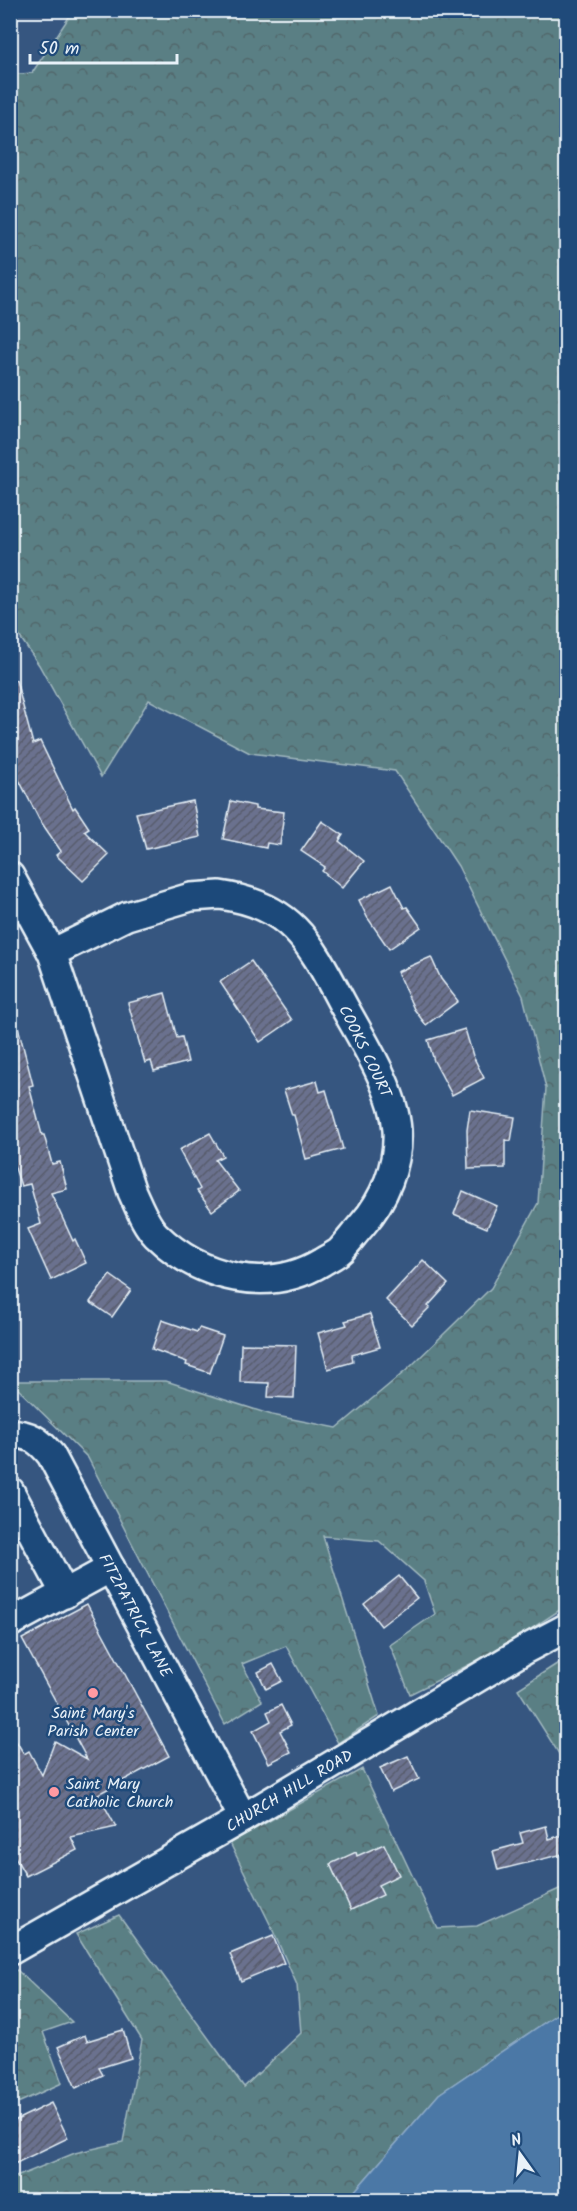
<svg xmlns="http://www.w3.org/2000/svg" width="577" height="2211" font-family="Kalam,sans-serif">
  <style>
    .forest { fill: url(#forest-crowns); stroke: #a1b8be; stroke-width: 1.5 }
    .water { fill: #4b78a6; stroke: #8aa8c7; stroke-width: 1.5 }
    .building { fill: url(#building-hatch); stroke: #e8f1f8; stroke-width: 1.5 }
    .lines { fill: none; stroke-linecap: round; stroke-linejoin: round }
    .minor-casing { stroke: #e8f1f8; stroke-width: 32 }
    .minor { stroke: #1f4a7a; stroke-width: 27 }
    .poi-dot { fill: #ff9aa2; stroke: #1f4a7a; stroke-width: 2 }
    .labels { text-anchor: middle; stroke-width: 5; stroke-linejoin: round; paint-order: stroke }
    .street-label { font-size: 16px; fill: #e8f1f8; stroke: #1f4a7a }
    .poi-label { font-size: 16px; fill: #e8f1f8; stroke: #1f4a7a }
  </style>
  <defs>
    <pattern id="forest-crowns" width="20" height="18" patternUnits="userSpaceOnUse" patternTransform="scale(1.5)"><rect width="20" height="18" fill="#5a7f84"/><path d="M2 6a3 3 0 1 1 6 0M12 15a3 3 0 1 1 6 0" fill="none" stroke="#51666a"/></pattern>
    <pattern id="building-hatch" width="6" height="6" patternUnits="userSpaceOnUse" patternTransform="scale(1.5)"><rect width="6" height="6" fill="#6a718e"/><path d="M-1 1l2-2M0 6l6-6M5 7l2-2" fill="none" stroke="#585c6c"/></pattern>
  </defs>
  <rect width="100%" height="100%" fill="#365680"/>
  <filter id="ink" filterUnits="userSpaceOnUse"><feTurbulence type="fractalNoise" baseFrequency=".0167" numOctaves="2"/><feDisplacementMap in="SourceGraphic" scale="12" xChannelSelector="R" yChannelSelector="G"/><feConvolveMatrix kernelMatrix="1 2 1 2 8 2 1 2 1" color-interpolation-filters="sRGB"/></filter>
  <g filter="url(#ink)">
    <g class="forest">
      <path d="M73,11H566V1606L499,1650L410,1694L390,1645L435,1614L424,1581L379,1541L323,1536L379,1716L338,1743L286,1646L242,1664L262,1701L225,1724L88,1458L10,1381H166L272,1415L337,1428L409,1368L491,1288L538,1203L546,1088L523,996L458,866L395,771L250,753L149,700L101,777L39,665L11,624V75L32,73Z"/>
      <path d="M566,1658V1765L518,1689Z"/>
      <path d="M362,1769L437,1928L477,1926L566,1886V2008L439,2094L347,2200H11V2179L75,2153L123,2142L142,2040L76,1934L119,1915L244,2087L301,2033L297,1985L270,1924L230,1843Z"/>
      <path d="M17,1970L72,2022L43,2032L62,2083L11,2106V1974Z"/>
    </g>
    <path class="water" d="M566,2008V2200H347L439,2094Z"/>
    <g class="building">
      <path d="M16,680L33,744L40,741L73,809L75,807L89,828L84,831L109,855L83,881L56,855L61,851L39,819L10,762V681Z"/>
      <path d="M193,801L200,837L146,849L136,813Z"/>
      <path d="M231,801L255,806V809L284,812L280,845L267,843L266,848L223,839Z"/>
      <path d="M322,821L343,835L339,841L364,861L342,888L322,871L325,867L301,851Z"/>
      <path d="M392,884L404,908L407,907L421,927L389,949L367,917L359,900Z"/>
      <path d="M431,957L441,979L458,1001L426,1025L414,1009L397,972Z"/>
      <path d="M251,961L292,1020L260,1042L220,982Z"/>
      <path d="M165,993L177,1038L182,1037L188,1062L154,1071L151,1061L145,1063L128,1003Z"/>
      <path d="M10,1019H16L33,1085L29,1086L42,1135H44L52,1164L60,1162L67,1189L51,1193L73,1241L75,1239L86,1263L51,1280L28,1229L41,1224L30,1184L21,1186L10,1153Z"/>
      <path d="M465,1029L473,1056L484,1078L452,1095L434,1061L428,1040Z"/>
      <path d="M317,1081L320,1092L326,1090L343,1149L306,1159L294,1115H292L284,1090Z"/>
      <path d="M470,1110L515,1117L511,1141L505,1140V1168L468,1169L467,1130Z"/>
      <path d="M210,1133L223,1156L215,1160L239,1191L212,1211L197,1191L200,1189L179,1150Z"/>
      <path d="M463,1191L497,1206L487,1228L454,1214Z"/>
      <path d="M423,1260L448,1284L428,1306L430,1307L412,1325L386,1300Z"/>
      <path d="M110,1275L131,1290L112,1317L90,1302Z"/>
      <path d="M370,1314L380,1347L352,1355L353,1362L328,1369L318,1333L347,1325L345,1321Z"/>
      <path d="M162,1320L197,1332L199,1328L223,1336L210,1373L186,1365L187,1362L152,1349Z"/>
      <path d="M241,1344L296,1345L294,1398L268,1397L269,1383L240,1382Z"/>
      <path d="M399,1576L417,1598L381,1626L364,1604Z"/>
      <path d="M87,1604L169,1756L98,1794L116,1827L71,1837L77,1850L26,1876L10,1849V1731L24,1754L29,1751L42,1775L55,1741L87,1759L22,1639Z"/>
      <path d="M273,1664L282,1681L266,1689L258,1672Z"/>
      <path d="M281,1705L291,1725L280,1731L291,1752L269,1763L253,1731L271,1721L267,1712Z"/>
      <path d="M408,1756L419,1779L391,1792L380,1768Z"/>
      <path d="M546,1826L549,1839L563,1835L567,1853L498,1870L493,1851L523,1843L520,1833Z"/>
      <path d="M384,1844L399,1875L378,1885L383,1895L351,1910L330,1864L356,1852L357,1856Z"/>
      <path d="M273,1936L284,1963L241,1981L230,1954Z"/>
      <path d="M123,2030L131,2058L99,2068L103,2075L76,2088L58,2047L85,2035L87,2041Z"/>
      <path d="M51,2103L68,2138L10,2166V2123Z"/>
    </g>
    <g class="lines">
      <defs>
        <g id="minor">
          <path d="M10,876L52,953"/>
          <path d="M220,895C290,905 309,940 340,999C360,1037 394,1087 397,1130C399,1165 384,1200 362,1225C355,1233 348,1242 341,1250C336,1255 328,1258 322,1262C268,1295 200,1278 156,1235C145,1224 139,1207 132,1192L52,953L127,916L191,897Z"/>
          <path d="M10,1433C31,1435 38,1439 51,1455L243,1818"/>
          <path d="M10,1491L65,1594"/>
          <path d="M10,1623L111,1568"/>
          <path d="M10,1951L243,1818L526,1649L566,1628"/>
        </g>
      </defs>
      <use href="#minor" class="minor-casing"/>
      <use href="#minor" class="minor"/>
    </g>
  </g>
  <g class="poi-dot">
    <circle cx="93" cy="1693" r="6"/>
    <circle cx="54" cy="1792" r="6"/>
  </g>
  <g class="labels">
    <g class="street-label">
      <text transform="translate(366 1051) rotate(64)" y="6">COOKS COURT</text>
      <text transform="translate(136 1615) rotate(62)" y="6">FITZPATRICK LANE</text>
      <text transform="translate(289 1790) rotate(-31)" y="6">CHURCH HILL ROAD</text>
    </g>
    <g class="poi-label">
      <text x="93" y="1718">Saint Mary's<tspan x="93" dy="18">Parish Center</tspan></text>
      <text x="66" y="1789" text-anchor="start">Saint Mary<tspan x="66" dy="18">Catholic Church</tspan></text>
    </g>
  </g>
  <rect width="577" height="2211" fill="none" stroke="#1f4a7a" stroke-width="36"/>
  <rect x="18" y="18" width="541" height="2175" fill="none" stroke="#e8f1f8" stroke-width="2" filter="url(#ink)"/>
  <g transform="translate(520 2154) rotate(345)" stroke="#1f4a7a" stroke-width="4.5" paint-order="stroke">
  <path d="M0-4.5L10 22L0 15L-10 22Z" fill="#e8f1f8"/>
  <text y="-9" font-size="16" font-weight="bold" text-anchor="middle" fill="#e8f1f8">N</text>
  </g>
  <path d="M30 54v9h147v-9" fill="none" stroke="#e8f1f8" stroke-width="3"/>
  <text x="39" y="54" font-size="18" fill="#e8f1f8" stroke="#1f4a7a" stroke-width="4.5" paint-order="stroke">50 m</text>
</svg>
